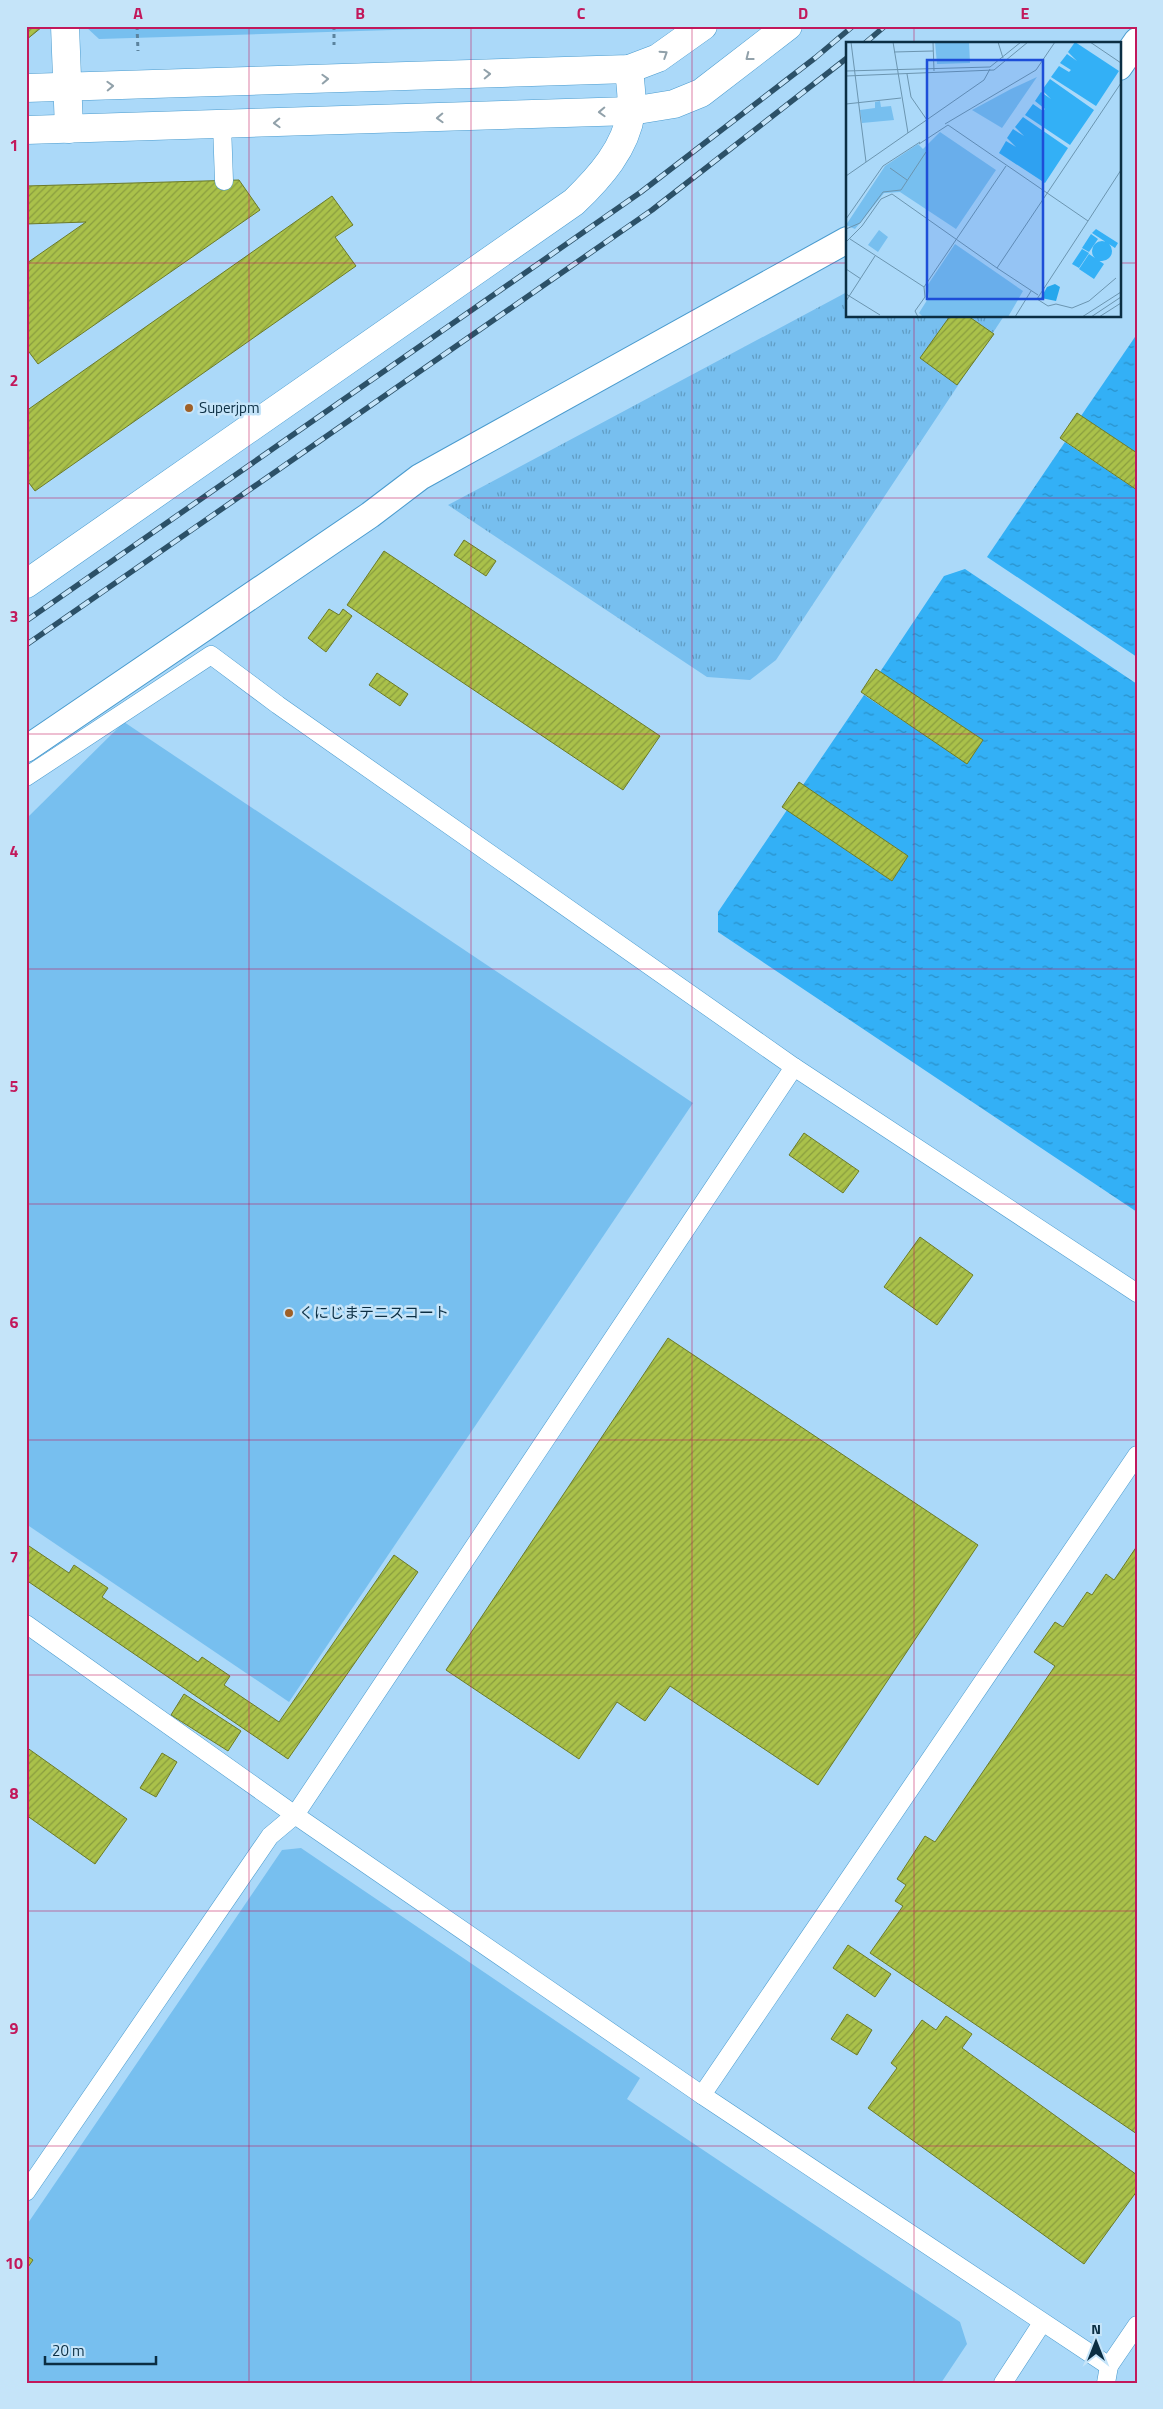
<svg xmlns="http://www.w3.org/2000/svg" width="1163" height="2409" font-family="'Titillium Web','Noto Sans JP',sans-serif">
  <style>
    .grass { fill: url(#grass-tufts) }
    .green { fill: #77bfef }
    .water { fill: url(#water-ripples) }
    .building { fill: url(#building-hatch); stroke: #6c7b27 }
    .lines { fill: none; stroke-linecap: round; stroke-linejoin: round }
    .service-casing { stroke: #4a9bce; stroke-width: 19 }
    .pedestrian-casing { stroke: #4a9bce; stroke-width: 28 }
    .minor-casing { stroke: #4a9bce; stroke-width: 29 }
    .tertiary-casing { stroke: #4a9bce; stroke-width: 29 }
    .path { stroke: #5b839e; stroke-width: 3; stroke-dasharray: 4 4; stroke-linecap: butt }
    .service { stroke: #fff; stroke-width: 18 }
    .pedestrian { stroke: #fff; stroke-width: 26 }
    .minor { stroke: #fff; stroke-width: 28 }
    .tertiary { stroke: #fff; stroke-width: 28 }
    .rail-casing { stroke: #2c5168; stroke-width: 5.5 }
    .rail { stroke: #c5e4f9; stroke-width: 4; stroke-dasharray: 11; stroke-linecap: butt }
    .oneway { stroke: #91a1aa }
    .grid { fill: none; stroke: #c2185b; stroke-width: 1; stroke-opacity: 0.55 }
    .poi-dot { fill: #9f6027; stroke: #c5e4f9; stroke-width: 2 }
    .labels { text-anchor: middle; stroke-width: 5; stroke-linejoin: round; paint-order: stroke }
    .poi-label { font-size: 15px; fill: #0b2e43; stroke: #c5e4f9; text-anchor: start }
    .inset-road { fill: none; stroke: #6b95b0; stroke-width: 1 }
    .view { fill: #1d4ed8; fill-opacity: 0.15; stroke: #1d4ed8; stroke-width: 2.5 }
    .inset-edge { fill: none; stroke: #0b2e43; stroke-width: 2.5 }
    .neatline { fill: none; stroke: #c2185b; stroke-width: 2 }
    .grid-label { font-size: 16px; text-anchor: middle; font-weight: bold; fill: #c2185b }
  </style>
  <defs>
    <pattern id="grass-tufts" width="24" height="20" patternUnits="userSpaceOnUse" patternTransform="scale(1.25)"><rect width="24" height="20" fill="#77bfef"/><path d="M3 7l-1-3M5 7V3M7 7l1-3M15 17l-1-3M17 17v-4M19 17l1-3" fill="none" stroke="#609cc3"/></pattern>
    <pattern id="water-ripples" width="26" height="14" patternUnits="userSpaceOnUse" patternTransform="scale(1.25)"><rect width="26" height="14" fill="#33b0f6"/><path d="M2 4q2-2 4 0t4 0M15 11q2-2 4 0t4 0" fill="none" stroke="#2990c9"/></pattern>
    <pattern id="building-hatch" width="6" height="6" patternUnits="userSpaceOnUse" patternTransform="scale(1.25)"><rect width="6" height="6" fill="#aac14a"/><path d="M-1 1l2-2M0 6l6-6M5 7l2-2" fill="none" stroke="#899d3f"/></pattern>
  </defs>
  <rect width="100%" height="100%" fill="#abd9f9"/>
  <path class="grass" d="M847,292V316H1004L776,660L750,680L707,677L448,505Z"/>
  <g class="green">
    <path d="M85,26H425V29L99,39Z"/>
    <path d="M124,722L693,1103L289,1702L26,1524V819Z"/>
    <path d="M301,1848L640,2078L627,2099L960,2322L967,2344L941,2383H26V2226L282,1850Z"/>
  </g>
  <g class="water">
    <path d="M1137,334V453L1081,416Z"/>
    <path d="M1065,442L1137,490V657L987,557Z"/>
    <path d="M965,569L1137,684V1212L718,932V912L787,810L892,881L908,856L803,785L864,695L967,763L983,740L880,672L944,576Z"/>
  </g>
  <g class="building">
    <path d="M26,26H42V27L26,40Z"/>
    <path d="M239,180L260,210L38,364L26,348V262L27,263L86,222L26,224V186Z"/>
    <path d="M332,196L353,225L335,237L356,266L35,491L26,479V411Z"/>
    <path d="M950,316H968L994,334L957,385L920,358Z"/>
    <path d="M1077,413L1137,453V490L1060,438Z"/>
    <path d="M464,540L496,561L486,576L454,555Z"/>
    <path d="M384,551L660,736L623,790L347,605Z"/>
    <path d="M329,609L339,615L343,609L352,616L326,652L308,638Z"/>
    <path d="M876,669L983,740L967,764L861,692Z"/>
    <path d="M377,673L408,694L400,706L369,685Z"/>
    <path d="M799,782L908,856L892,881L782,807Z"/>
    <path d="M804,1133L859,1171L843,1193L789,1155Z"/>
    <path d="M920,1237L973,1275L937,1325L884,1287Z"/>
    <path d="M668,1338L978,1545L818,1785L670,1686L645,1721L617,1702L579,1759L446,1670Z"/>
    <path d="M26,1544L69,1573L74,1565L108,1588L102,1597L198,1662L202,1657L230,1676L224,1685L279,1722L394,1555L418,1572L288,1759L26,1580Z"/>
    <path d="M1137,1546V2134L870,1953L903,1906L895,1901L906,1885L897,1879L925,1836L935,1842L1055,1666L1034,1652L1055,1622L1063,1627L1087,1592L1092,1595L1106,1574L1114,1580Z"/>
    <path d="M184,1694L241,1731L228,1751L171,1715Z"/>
    <path d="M26,1747L127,1819L95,1864L26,1815Z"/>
    <path d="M162,1753L177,1762L156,1797L140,1788Z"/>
    <path d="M848,1945L891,1974L875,1997L833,1968Z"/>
    <path d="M847,2014L872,2030L857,2055L831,2039Z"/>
    <path d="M946,2016L972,2034L962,2048L1137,2175V2191L1084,2264L868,2108L897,2068L891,2063L922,2020L936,2030Z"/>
    <path d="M26,2255L33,2260L26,2270Z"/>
  </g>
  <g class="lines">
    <defs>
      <g id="service">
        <path d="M222,125L224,181"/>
        <path d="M26,777L211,655L278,705L794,1067L1137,1293"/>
        <path d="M26,1624L295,1815L702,2095L1137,1455"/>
        <path d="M702,2095L1109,2366"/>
        <path d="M26,2192L270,1836L295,1815L794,1067"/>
        <path d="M1003,2383L1042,2323"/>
        <path d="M1106,2383L1109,2366L1137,2325"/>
      </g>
      <g id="pedestrian">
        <path d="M1119,67L1137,41"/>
        <path d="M26,749L370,515L420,477L847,240"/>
      </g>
      <g id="minor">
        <path d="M65,26L69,129"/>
        <path d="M26,584L574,202C600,177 626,148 631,112C633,98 630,83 629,69"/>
      </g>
      <g id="tertiary">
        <path d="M26,88L629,69L658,58L703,26"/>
        <path d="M26,130L631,111L674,104L701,93L788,26"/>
      </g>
    </defs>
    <use href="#service" class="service-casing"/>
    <use href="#pedestrian" class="pedestrian-casing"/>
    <use href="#minor" class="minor-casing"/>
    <use href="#tertiary" class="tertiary-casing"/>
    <g class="path">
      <path d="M137,26L138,51"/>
      <path d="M334,26V45"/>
    </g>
    <use href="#service" class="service"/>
    <use href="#pedestrian" class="pedestrian"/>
    <use href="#minor" class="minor"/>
    <use href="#tertiary" class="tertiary"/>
    <defs>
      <g id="rail">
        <path d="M864,44L885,26"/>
        <path d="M26,621L641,192L815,58L853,26"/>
        <path d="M26,645L652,210L847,58"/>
      </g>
    </defs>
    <use href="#rail" class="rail-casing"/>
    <use href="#rail" class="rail"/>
  </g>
  <defs><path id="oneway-chevron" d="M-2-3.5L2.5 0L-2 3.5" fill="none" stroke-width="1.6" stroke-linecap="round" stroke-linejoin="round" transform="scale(1.25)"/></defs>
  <g class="oneway">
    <use href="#oneway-chevron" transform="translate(664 54) rotate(-33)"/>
    <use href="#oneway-chevron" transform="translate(749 57) rotate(142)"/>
    <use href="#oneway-chevron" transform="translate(487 74) rotate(-2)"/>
    <use href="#oneway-chevron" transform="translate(325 79) rotate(-2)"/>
    <use href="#oneway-chevron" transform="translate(110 86) rotate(-2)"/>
    <use href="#oneway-chevron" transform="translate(602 112) rotate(178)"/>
    <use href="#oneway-chevron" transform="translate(440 118) rotate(178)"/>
    <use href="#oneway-chevron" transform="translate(277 123) rotate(178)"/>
  </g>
  <path class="grid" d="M249,26V2383M471,26V2383M692,26V2383M914,26V44M26,263H847M1119,263H1137M914,316V2383M26,498H1137M26,734H1137M26,969H1137M26,1204H1137M26,1440H1137M26,1675H1137M26,1911H1137M26,2146H1137"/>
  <g class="poi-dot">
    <circle cx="189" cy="408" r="5"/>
    <circle cx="289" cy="1313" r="5"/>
  </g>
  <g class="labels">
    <g class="poi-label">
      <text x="199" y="413">Superjpm</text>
      <text x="299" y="1318">くにじまテニスコート</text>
    </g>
  </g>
  <g transform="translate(846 42)">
    <rect width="275" height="275" fill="#abd9f9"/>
    <path d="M191,35L156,86L126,68L165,47ZM33,188L42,195L32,210L22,203Z" fill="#77bfef"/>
    <path d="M209,242L214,245L210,259L195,256L201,245Z" fill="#25a7ec"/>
    <path d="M89,0H123L124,21L91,22ZM34,59L35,65L45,64L48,78L16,81L14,68L29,66V60ZM94,90L150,128L110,187L54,150L38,151L9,187L0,183L39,124L72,102L77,107ZM109,202L177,249L162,275H77L73,271L83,255L81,244Z" fill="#77bfef"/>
    <path d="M229,0L273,29L250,64L205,35L213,24L223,30L225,28L214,21L221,12L231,19L222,10ZM204,37L248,68L224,103L179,73L187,62L197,69L199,67L189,59L195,50L205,57L196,48ZM177,75L222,106L199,141L153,111L160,99L170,105L161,96L167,87L178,94L169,85ZM250,187L272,201L269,206L246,191ZM245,192L252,197L243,210L236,206ZM246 209a10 10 0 1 1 20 0a10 10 0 1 1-20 0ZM236,207L243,211L233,226L226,222ZM243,212L258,222L248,237L233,227Z" fill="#33b0f6"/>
    <path class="inset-road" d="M5,0L20,120M47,0L62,91M87,0L88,29M152,0L157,16M244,0L275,21M48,10L87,9M0,29L144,25L175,0M61,32L65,55L81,78M0,34L148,28L182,0M0,62L55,56M99,82L190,28L209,0M73,102L102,83L242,179L191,257L202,264L210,262L226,266L243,259L270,236M44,126L61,138M0,134L138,38L144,27M0,177L37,124L74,100M242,179L275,128M0,187L14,181L37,150L55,148L80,110M4,197L78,245M0,200L16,184L35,157L46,152L151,226L275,41M151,226L192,253M0,227L15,237M0,252L34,273M0,259L29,214M72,275L69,269L79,255L78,245L160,124M169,275L185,249M236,275L275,250M245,275L275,255M253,275L275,261"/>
    <path class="view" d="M81,18H197V257H81Z"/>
    <rect width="275" height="275" class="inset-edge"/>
  </g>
  <rect width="1163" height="2409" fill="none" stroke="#c5e4f9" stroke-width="55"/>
  <g transform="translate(1096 2342)" stroke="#c5e4f9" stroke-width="4" paint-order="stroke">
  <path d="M0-4L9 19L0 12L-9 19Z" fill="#0b2e43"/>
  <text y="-8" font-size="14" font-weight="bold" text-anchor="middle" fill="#0b2e43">N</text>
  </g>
  <path d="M45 2356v8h111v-8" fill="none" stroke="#0b2e43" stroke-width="2.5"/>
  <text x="52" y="2356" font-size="15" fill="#0b2e43" stroke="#c5e4f9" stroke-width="4" paint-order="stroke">20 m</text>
  <rect x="28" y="28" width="1108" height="2354" class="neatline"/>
  <g class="grid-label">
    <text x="138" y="19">A</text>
    <text x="360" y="19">B</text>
    <text x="581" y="19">C</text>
    <text x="803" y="19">D</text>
    <text x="1025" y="19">E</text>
    <text x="14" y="151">1</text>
    <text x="14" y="386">2</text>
    <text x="14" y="622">3</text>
    <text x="14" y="857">4</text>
    <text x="14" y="1092">5</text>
    <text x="14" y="1328">6</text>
    <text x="14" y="1563">7</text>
    <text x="14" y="1799">8</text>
    <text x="14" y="2034">9</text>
    <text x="14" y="2269">10</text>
  </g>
</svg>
